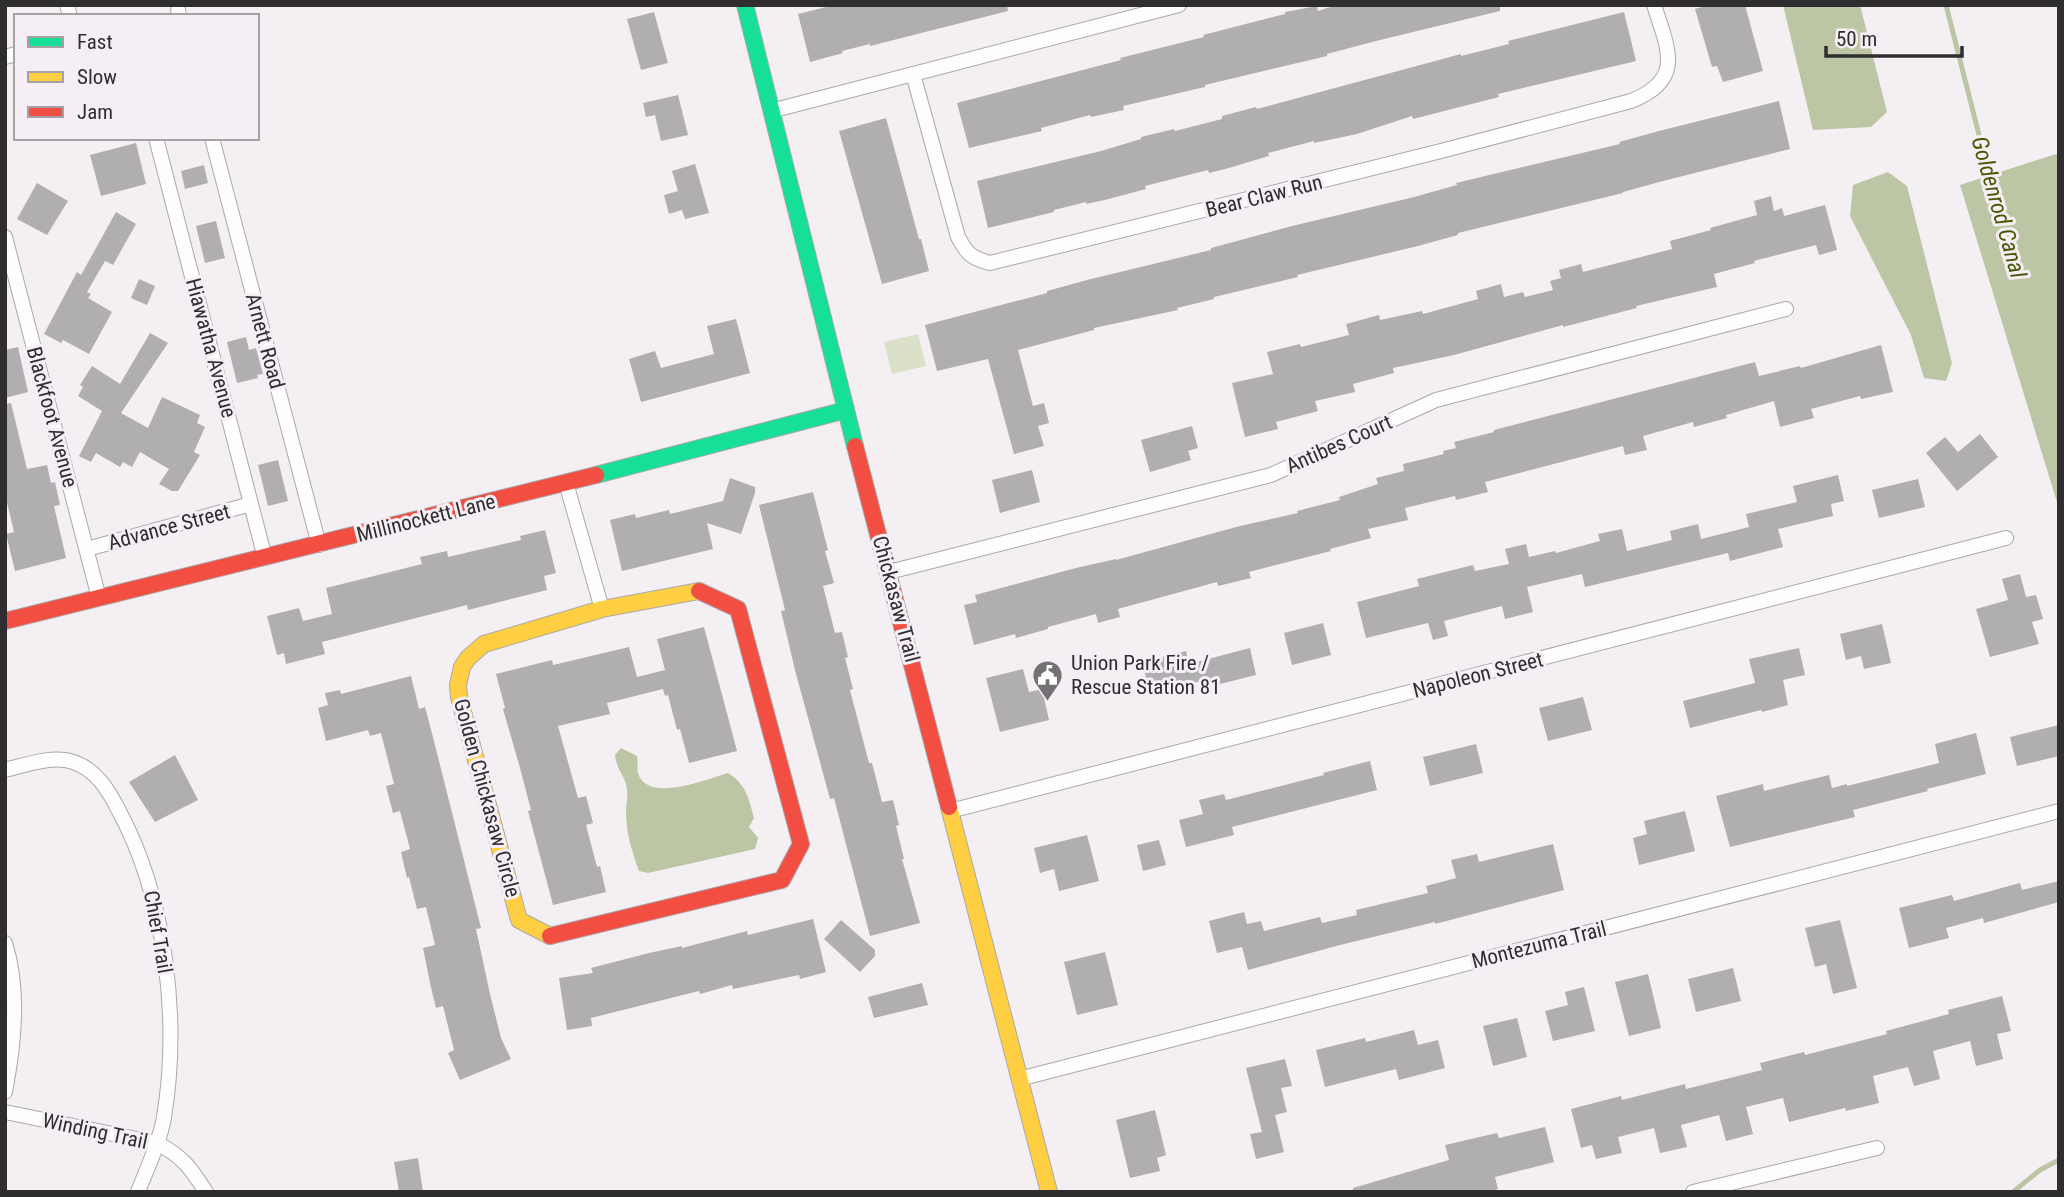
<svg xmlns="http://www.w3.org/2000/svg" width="2064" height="1197" font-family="'Roboto Condensed',sans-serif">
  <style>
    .green { fill: #dbe0c9 }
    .water { fill: #bdc6a4 }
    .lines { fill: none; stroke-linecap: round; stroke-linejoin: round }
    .stream { stroke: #bdc6a4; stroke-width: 5 }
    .building { fill: #b1aeb1 }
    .street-casing { stroke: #aba8ab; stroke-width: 16 }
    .fast-casing { stroke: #aba8ab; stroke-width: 18 }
    .slow-casing { stroke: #aba8ab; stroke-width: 18 }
    .jam-casing { stroke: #aba8ab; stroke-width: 18 }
    .street { stroke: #fdfdfd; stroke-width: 14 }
    .fast { stroke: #16e098; stroke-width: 16 }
    .slow { stroke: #ffcf43; stroke-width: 16 }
    .jam { stroke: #f24e42; stroke-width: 16 }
    .labels { text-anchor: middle; stroke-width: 6; stroke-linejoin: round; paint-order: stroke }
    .street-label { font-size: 21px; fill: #2f2d2f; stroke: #f5eef4 }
    .poi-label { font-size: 21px; fill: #2f2d2f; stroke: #f5eef4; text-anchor: start }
    .water-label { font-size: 23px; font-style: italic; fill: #485805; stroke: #f5eef4 }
  </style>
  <rect width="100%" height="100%" fill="#f4eff3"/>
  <path class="green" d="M918,334L926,366L892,374L884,342Z"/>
  <g class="water">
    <path d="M1783,5H1860L1887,112L1871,127L1813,130Z"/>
    <path d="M2059,153V509L1960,185Z"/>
    <path d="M1888,172L1907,186L1952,363L1946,381L1924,378L1911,335L1850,216L1853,185Z"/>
    <path d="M621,748L637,756C638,762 637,768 638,773C647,804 707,779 728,773C746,784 749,799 754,818L749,827L758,838L755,849L648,873L639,871C632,851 626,834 626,812C626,805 628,797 627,790C626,776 617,772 615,755Z"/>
  </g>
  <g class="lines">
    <g class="stream">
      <path d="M1946,5L1991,182"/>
      <path d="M2013,1192L2040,1170L2059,1160"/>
    </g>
  </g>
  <g class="building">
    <path d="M834,5H1007L1008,11L870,46V44L842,51L843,53L810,62L798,14Z"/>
    <path d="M1337,5H1500V11L1376,41L1327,54V56L1205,85V87L1123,106L1124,110L1091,117L1090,115L1041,128L1042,131L969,148L957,103L1121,60L1120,58L1204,37L1203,35L1285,14V12L1317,6L1318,11Z"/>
    <path d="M1709,5H1745L1763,71L1723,82L1717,66L1712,67L1695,9Z"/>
    <path d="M654,12L668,63L641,70L627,19Z"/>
    <path d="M1624,12L1636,61L1498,94L1499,97L1413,119L1412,116L1357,134L1314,143V141L1268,153L1269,156L1229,168L1209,173L1208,170L1145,186L1146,189L1105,200L1086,204V202L1054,210V212L988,228L977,181L1101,151L1141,139V137L1174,129L1175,131L1222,119V116L1256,107L1257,109L1461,54V56L1509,44L1508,41Z"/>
    <path d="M678,95L688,135L661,141L655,115L646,117L643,103Z"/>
    <path d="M1779,101L1790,149L1663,181L1623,192V193L1458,233V235L1418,246L1297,275L1298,277L1214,297V299L1177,308L1178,310L1094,328V330L1018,350L1033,406L1044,403L1049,423L1038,426L1044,446L1014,454L988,359L937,371L925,325L1047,293V291L1087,280L1211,250V248L1292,226L1414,197L1457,185L1456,183L1620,144L1619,142L1659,131Z"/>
    <path d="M886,118L919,239H921L929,271L882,284L839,131Z"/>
    <path d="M136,143L146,184L101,196L90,155Z"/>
    <path d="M695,164L709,213L685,219L682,210L669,214L664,195L678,191L672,171Z"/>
    <path d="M204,165L208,183L185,189L181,171Z"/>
    <path d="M37,183L68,201L47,235L17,219Z"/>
    <path d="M1771,196L1774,211L1782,208L1784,216L1825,205L1837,250L1819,255L1816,245L1754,261L1755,263L1714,274L1717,287L1636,306L1637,308L1563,327V325L1454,355L1393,368L1394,373L1353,384L1355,392L1315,401L1318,411L1276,422L1278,429L1245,437L1232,383L1273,374L1267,352L1300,344L1301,347L1349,335L1346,324L1379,315L1380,320L1422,311L1423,314L1478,299L1476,291L1501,284L1504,297L1523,292L1525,297L1553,290L1550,281L1561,278L1559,270L1581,264L1583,272L1672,249L1670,241L1711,230L1710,228L1757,215L1754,201Z"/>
    <path d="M116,212L136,224L113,265L105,261L87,292L91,294L88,298L112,312L89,354L63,340L61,343L44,334L77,272L81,275Z"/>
    <path d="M216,221L225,258L205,263L196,226Z"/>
    <path d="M139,279L155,286L147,305L131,298Z"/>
    <path d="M736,319L750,373L641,402L629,359L655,351L661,368L714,354L707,326Z"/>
    <path d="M150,333L168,343L121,413L148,428L162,397L200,415L197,423L205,427L194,452L200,455L178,491H172L159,484L169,469L140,452L132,467L123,462L120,467L96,453L91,462L79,456L102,411L78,396L83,387L80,385L92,366L120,384Z"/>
    <path d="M246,337L249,350L256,348L263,374L257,375L258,378L237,383L227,342Z"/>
    <path d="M1881,345L1893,392L1861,399L1860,396L1811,409L1814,418L1780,427L1774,401L1726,415L1727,418L1694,427L1693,422L1643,436L1647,450L1625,455L1623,446L1485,482L1488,492L1456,500L1455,496L1405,508L1408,520L1368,529L1371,538L1330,549L1331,551L1249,572L1251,578L1218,586L1217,582L1118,609L1120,617L1098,623L1096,614L1048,627V629L1016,638L1015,634L974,645L964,605L977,602L975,595L1076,568L1116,559V560L1236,527L1298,513L1297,511L1340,500L1339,497L1378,484L1376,478L1404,471L1403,464L1444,454L1443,451L1456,448L1454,442L1494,432V430L1755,362L1759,376L1800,366L1801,368Z"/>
    <path d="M18,347L28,392L5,398V350Z"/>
    <path d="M11,403L27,469L47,465L51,483L55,482L60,505L54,506L66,558L15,571L6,534L14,532L5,494V404Z"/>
    <path d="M1192,426L1198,448L1188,451L1191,460L1150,472L1141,440Z"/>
    <path d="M1980,434L1998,457L1957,491L1926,453L1945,437L1958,452Z"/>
    <path d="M278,460L288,501L268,506L258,465Z"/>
    <path d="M1032,470L1040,502L1000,513L992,480Z"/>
    <path d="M1838,475L1844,501L1831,504L1833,516L1778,529L1783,547L1730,561L1728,553L1585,587L1582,574L1527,587L1533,612L1505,619L1502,606L1444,621L1448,636L1433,640L1428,623L1366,638L1357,602L1419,586L1417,579L1473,565L1475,571L1509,564L1505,549L1526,544L1529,557L1555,551L1556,553L1600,541L1598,534L1622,529L1627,551L1672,540L1670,531L1698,524L1701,539L1749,527L1746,514L1797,502L1793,486Z"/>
    <path d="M730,478L755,487V493L741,534L707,523L713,549L622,571L610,520L635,514L636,518L669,510L670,514L723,501Z"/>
    <path d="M1918,479L1925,507L1879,518L1872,490Z"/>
    <path d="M813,492L828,550L825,551L834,583L823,586L835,633L842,632L848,657L845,658L853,689L850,690L869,763H872L882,802L893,800L899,825L896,826L904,859H902L920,923L870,936L834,798L830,799L795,670L781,611L785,610L759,505Z"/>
    <path d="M545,530L556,573L544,576L547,590L468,610L467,605L322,642L325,654L286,664L284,653L277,655L267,616L299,608L303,621L332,614L326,588L422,564L420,557L447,551L448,557L521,540L520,536Z"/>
    <path d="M2020,574L2026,597L2036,595L2043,619L2032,622L2039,644L1990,657L1976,609L2008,600L2002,579Z"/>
    <path d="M1323,623L1331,655L1292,665L1284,633Z"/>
    <path d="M1882,624L1891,663L1864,669L1861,656L1846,660L1840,634Z"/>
    <path d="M704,627L737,751L689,763L680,729L677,730L668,695L665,696L663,689L607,703L610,714L558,726L578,798L586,796L593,823L586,825L597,867L600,866L606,892L553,905L528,811L531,810L520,768L503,709L505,708L496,674L552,660L553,665L629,647L637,677L665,670L657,639Z"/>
    <path d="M1250,648L1256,675L1216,685L1214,678L1150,694L1142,662L1186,651L1189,664Z"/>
    <path d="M1799,648L1805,675L1783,680L1788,705L1762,712L1761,710L1690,728L1683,701L1755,683L1749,659Z"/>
    <path d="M1023,669L1029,692L1042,689L1049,720L1000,732L986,678Z"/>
    <path d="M411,676L419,709L425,707L434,741L481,928L476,929L490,994L501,1038L511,1059L460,1080L448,1053L454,1050L443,1006L436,1008L430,983L423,948L435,945L426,907L417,909L409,877L407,878L401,852L410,849L400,811L393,813L386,786L394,784L381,733L370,736L368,730L326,741L318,708L328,705L325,693L340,690L341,694Z"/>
    <path d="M1583,697L1592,730L1548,741L1539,708Z"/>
    <path d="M2059,725V756L2017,766L2010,737Z"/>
    <path d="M1976,733L1986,774L1927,789L1928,791L1853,810L1855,817L1730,847L1716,796L1763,784L1764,791L1829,775L1832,788L1847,784V786L1939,763L1935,744Z"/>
    <path d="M1476,744L1483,773L1430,786L1423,757Z"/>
    <path d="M175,755L198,800L155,822L129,782Z"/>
    <path d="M1370,761L1377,790L1232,827L1234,835L1186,847L1179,820L1203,814L1199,800L1224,794L1226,800L1324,775L1323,773Z"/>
    <path d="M1685,811L1695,851L1639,865L1633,838L1647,834L1644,821Z"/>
    <path d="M1087,835L1099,881L1059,891L1054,869L1040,873L1034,848Z"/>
    <path d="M1159,840L1166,865L1143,871L1137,845Z"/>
    <path d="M1553,844L1564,890L1435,924V922L1340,945L1248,970L1242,947L1217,953L1209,921L1244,912L1247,924L1261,921L1264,931L1320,917L1322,923L1357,915L1356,910L1428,893L1426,886L1456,878L1451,860L1477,854L1479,862Z"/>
    <path d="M2059,881V902L1984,923L1983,918L1946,928L1949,938L1909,948L1899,908L1952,895L1954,901L2020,883L2022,890Z"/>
    <path d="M813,919L826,972L800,979L799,975L733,989L732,985L700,994L699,991L591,1018L592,1026L567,1030L559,978L593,973L591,968L649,953L682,946V948L747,931L748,935Z"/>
    <path d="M841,920L875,950V956L860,972L824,939Z"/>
    <path d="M1840,920L1857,988L1833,994L1826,964L1815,967L1805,928Z"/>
    <path d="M1105,952L1118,1005L1077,1015L1064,962Z"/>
    <path d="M1733,968L1741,1001L1696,1012L1688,979Z"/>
    <path d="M1648,974L1661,1028L1629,1036L1615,982Z"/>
    <path d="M922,983L928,1005L874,1018L868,997Z"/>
    <path d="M1584,987L1595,1031L1553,1041L1545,1011L1568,1005L1565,992Z"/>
    <path d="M2002,996L2011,1031L1997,1034L2003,1059L1976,1066L1970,1041L1933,1051L1940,1079L1914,1086L1908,1067L1873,1076L1879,1103L1846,1111L1845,1108L1789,1122L1783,1098L1746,1107L1753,1134L1726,1141L1719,1115L1681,1125L1687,1147L1660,1153L1654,1128L1618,1137L1622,1153L1596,1159L1592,1145L1581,1148L1571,1109L1621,1096L1622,1100L1685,1084L1686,1089L1762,1070L1760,1063L1804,1052L1805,1055L1887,1034L1886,1031L1949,1014L1948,1010Z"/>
    <path d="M1517,1018L1527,1057L1493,1066L1483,1026Z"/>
    <path d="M1414,1030L1418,1045L1438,1040L1445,1068L1399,1080L1396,1069L1325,1087L1316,1050L1365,1038L1366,1042Z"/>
    <path d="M1285,1059L1292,1086L1281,1088L1287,1112L1275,1115L1284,1152L1256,1159L1250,1134L1262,1132L1246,1068Z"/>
    <path d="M1155,1110L1166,1155L1157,1158L1160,1171L1130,1178L1116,1120Z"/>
    <path d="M1545,1127L1554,1162L1495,1177L1498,1189L1488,1192H1353V1188L1449,1160L1445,1145L1497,1133L1499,1138Z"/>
    <path d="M418,1158L423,1192H399L394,1162Z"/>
  </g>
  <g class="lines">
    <defs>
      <g id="street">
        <path d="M67,5L70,16"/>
        <path d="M178,10L179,16"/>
        <path d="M5,57L16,54"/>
        <path d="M913,74L958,237C967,254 971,258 990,263L1441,151L1631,101C1685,80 1668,49 1654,5"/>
        <path d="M771,111L1179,5"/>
        <path d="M156,138L265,558"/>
        <path d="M212,138L319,545"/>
        <path d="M5,237L99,598"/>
        <path d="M566,483L602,609"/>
        <path d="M87,549L251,504"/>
        <path d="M889,572L1271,475L1436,400L1786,309"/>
        <path d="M5,770C25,765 53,755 73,762C96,769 109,791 119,811C166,898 180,1020 164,1117C160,1142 147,1168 138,1192"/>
        <path d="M950,811L2006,538"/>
        <path d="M5,943C20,991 14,1044 5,1092"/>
        <path d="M1019,1079L2059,811"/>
        <path d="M5,1112L157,1143C183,1157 190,1167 206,1192"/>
        <path d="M1693,1192L1877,1148"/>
      </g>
      <g id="fast">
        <path d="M745,5L855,446"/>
        <path d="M596,475L846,410"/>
      </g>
      <g id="slow">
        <path d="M949,807L1049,1192"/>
        <path d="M550,936L519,920L459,697L458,685L462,667L468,658L484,644L602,609L699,591"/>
      </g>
      <g id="jam">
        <path d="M855,446L949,807"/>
        <path d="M5,621L596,475"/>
        <path d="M550,936L782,880L801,844L738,609L699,591"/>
      </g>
    </defs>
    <use href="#street" class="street-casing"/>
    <use href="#fast" class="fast-casing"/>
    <use href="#slow" class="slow-casing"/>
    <use href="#jam" class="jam-casing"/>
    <use href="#street" class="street"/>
    <use href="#fast" class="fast"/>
    <use href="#slow" class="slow"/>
    <use href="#jam" class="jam"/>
  </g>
  <defs>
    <symbol id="civic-pin" viewBox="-11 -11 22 30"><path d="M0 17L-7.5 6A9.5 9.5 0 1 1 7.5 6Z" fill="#747174" stroke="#f5eef4"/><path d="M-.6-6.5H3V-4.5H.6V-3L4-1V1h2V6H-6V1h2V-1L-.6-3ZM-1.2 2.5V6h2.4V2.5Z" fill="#fff"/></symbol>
  </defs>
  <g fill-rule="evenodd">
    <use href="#civic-pin" x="1030" y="658" width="35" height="47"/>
  </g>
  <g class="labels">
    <g class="street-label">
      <text transform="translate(1264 196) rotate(-14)" y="7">Bear Claw Run</text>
      <text transform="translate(265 341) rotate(75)" y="7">Arnett Road</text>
      <text transform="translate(211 348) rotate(75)" y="7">Hiawatha Avenue</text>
      <text transform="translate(52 417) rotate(75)" y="7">Blackfoot Avenue</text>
      <text transform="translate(1339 444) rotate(-24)" y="7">Antibes Court</text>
      <text transform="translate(426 518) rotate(-14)" y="7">Millinockett Lane</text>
      <text transform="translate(169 527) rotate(-15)" y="7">Advance Street</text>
      <text transform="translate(896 599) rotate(75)" y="7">Chickasaw Trail</text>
      <text transform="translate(1478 675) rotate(-14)" y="7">Napoleon Street</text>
      <text transform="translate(487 798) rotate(75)" y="7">Golden Chickasaw Circle</text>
      <text transform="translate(158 932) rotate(80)" y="7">Chief Trail</text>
      <text transform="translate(1539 945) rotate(-14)" y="7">Montezuma Trail</text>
      <text transform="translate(95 1131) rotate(12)" y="7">Winding Trail</text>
    </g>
    <g class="poi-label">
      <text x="1071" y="670">Union Park Fire /<tspan x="1071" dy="24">Rescue Station 81</tspan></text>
    </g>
    <g class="water-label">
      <text transform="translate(1999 207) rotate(74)" y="8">Goldenrod Canal</text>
    </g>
  </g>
  <rect width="2064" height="1197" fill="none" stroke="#2f2d2f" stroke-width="14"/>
  <rect x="14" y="14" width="245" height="126" fill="#f5eef4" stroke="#a6a1a5" stroke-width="2"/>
  <rect x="28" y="37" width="35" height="10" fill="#16e098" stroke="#a6a1a5" stroke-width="2"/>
  <text x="77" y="49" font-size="21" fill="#2f2d2f">Fast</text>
  <rect x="28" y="72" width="35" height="10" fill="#ffcf43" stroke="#a6a1a5" stroke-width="2"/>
  <text x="77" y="84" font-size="21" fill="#2f2d2f">Slow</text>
  <rect x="28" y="107" width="35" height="10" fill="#f24e42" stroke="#a6a1a5" stroke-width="2"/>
  <text x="77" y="119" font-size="21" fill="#2f2d2f">Jam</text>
  <path d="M1826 46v10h136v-10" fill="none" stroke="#2f2d2f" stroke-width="3.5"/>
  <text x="1836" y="46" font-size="21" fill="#2f2d2f" stroke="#f5eef4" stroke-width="5" paint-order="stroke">50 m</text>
</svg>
